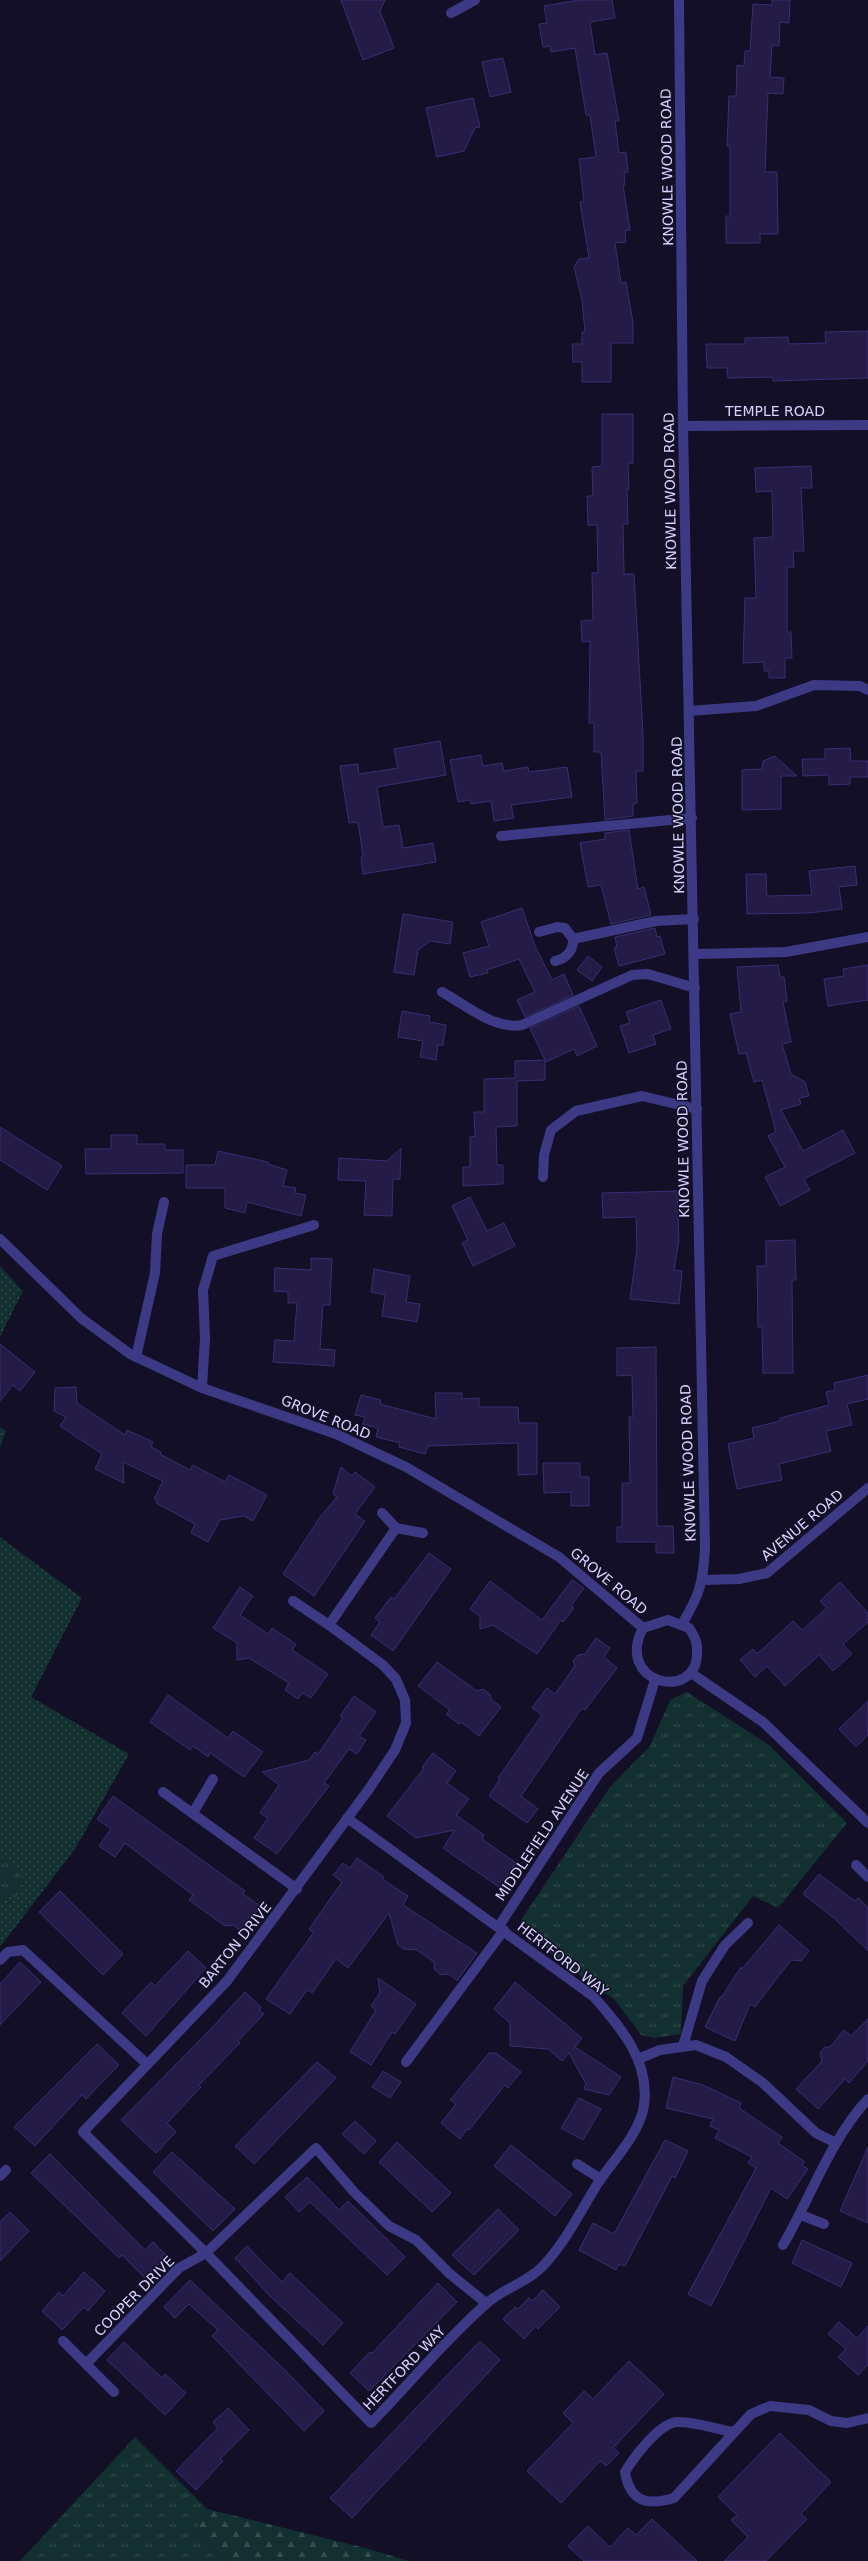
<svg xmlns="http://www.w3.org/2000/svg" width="868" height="2561" font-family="'DejaVu Sans',sans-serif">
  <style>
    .grass { fill: url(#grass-dots) }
    .forest { fill: url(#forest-firs) }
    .park { fill: url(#park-tufts) }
    .building { fill: #241b47; stroke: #3b2d73 }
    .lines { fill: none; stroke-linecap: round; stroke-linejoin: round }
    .service { stroke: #3d3a85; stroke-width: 10 }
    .minor { stroke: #3d3a85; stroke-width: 10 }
    .labels { text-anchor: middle; stroke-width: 3; stroke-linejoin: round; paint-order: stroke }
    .street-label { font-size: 14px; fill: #d9d4ff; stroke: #130f26 }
  </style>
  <defs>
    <pattern id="grass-dots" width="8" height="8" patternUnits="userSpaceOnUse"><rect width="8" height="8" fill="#12302f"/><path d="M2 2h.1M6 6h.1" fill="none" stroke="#344d4e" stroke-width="1.8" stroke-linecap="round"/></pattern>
    <pattern id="forest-firs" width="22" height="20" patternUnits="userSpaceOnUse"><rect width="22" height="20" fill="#12302f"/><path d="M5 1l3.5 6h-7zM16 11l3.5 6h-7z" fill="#344d4e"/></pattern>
    <pattern id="park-tufts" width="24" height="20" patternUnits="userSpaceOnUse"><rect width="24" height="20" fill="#12302f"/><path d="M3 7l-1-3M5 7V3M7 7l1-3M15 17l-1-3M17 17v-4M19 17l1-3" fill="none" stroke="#344d4e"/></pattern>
  </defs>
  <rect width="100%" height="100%" fill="#130f26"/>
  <g class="grass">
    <path d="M0,1266L23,1291L0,1337Z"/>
    <path d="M0,1427L6,1431L0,1447Z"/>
    <path d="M0,1537L82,1598L31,1697L129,1754L75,1849L0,1947Z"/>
  </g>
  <path class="forest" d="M207,2509L365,2548L409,2561H226L197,2528Z"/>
  <g class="park">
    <path d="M687,1692L769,1745L847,1823L778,1908L753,1896L683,1986L681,2034L654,2038L641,2035L615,2000L555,1958L521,1920L610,1787L650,1746L670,1700Z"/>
    <path d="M0,1858L7,1859L24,1880L15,1899L8,1895L0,1903Z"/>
    <path d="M135,2437L207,2509L197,2528L226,2561H20Z"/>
  </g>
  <g class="building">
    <path d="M341,0H385L380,11L394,48L363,60Z"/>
    <path d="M579,0H612L615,18L590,22L595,55L607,53L619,121H615L619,153L626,152L628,172L624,173L625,185H623L630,230L625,231L626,242L615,243L621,283L626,282L633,323V343H611V382H582V362H573L572,344H582V332H585L582,300L574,267L579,259L589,258L580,202L584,201L579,159L596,157L590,115H586L575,48L551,52L550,46L543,47L539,24L547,23L544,6Z"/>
    <path d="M772,0H790L789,23L780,22L779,46L772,45L770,77L784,78L783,94L768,93L765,172H777L778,234H760V243H726V216H730V146H727L729,96H736L737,65L744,66L745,51H750L753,4L772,5Z"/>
    <path d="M503,58L511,92L490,97L482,62Z"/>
    <path d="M473,98L480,127L475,128L464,151L437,157L426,108Z"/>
    <path d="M868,331V378L773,381V377L728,378L727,368H707L706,344H745V338L788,337L789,344L826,343L825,332Z"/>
    <path d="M602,414H633V463H628L629,489H627L628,524H623L624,574H634L643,734V771H636L637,803L633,804V816L605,820L601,752H594V723H589L590,641L582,642L581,621L593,620L592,573H598L597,525H588L587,496H593L592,467L602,466Z"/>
    <path d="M811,466L812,488H801L804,551H793L794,567H787V632H791L792,658H785V678H769V671H764V662L743,663L745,598H756L754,538L773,537L772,491L756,492L755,468Z"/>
    <path d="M440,741L446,775L377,787L383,827L399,825L403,848L433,843L436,862L363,874L361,857L363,856L358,822L349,823L340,766L358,764L359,774L398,768L394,749Z"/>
    <path d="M850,748L851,761H868V777H850V784L829,785V775L803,776L802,759H825V749Z"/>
    <path d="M481,755L483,766L502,763L504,771L528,767L529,772L567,767L572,797L511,805L514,818L494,821L491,801L471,804L470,800L458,802L450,760Z"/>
    <path d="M775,756L797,776H781V809L742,810V770L762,769L763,761Z"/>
    <path d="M629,830L638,889L644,887L651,915L611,924L601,885L588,887L580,843L605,839V833Z"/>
    <path d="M855,866L857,885L839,887L842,909L809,913L747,914L746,874H766L767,896L812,895L809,871Z"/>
    <path d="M522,908L535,946L552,980L564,974L573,995L525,1017L517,1000L535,992L519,959L487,970L488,973L470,977L463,953L489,946L481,922Z"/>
    <path d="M403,914L453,922L450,944L430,941L418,950L414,975L394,972Z"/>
    <path d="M655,928L657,937L660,936L665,954L619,966L614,948L617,947L615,937Z"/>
    <path d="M588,956L602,967L592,981L577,970Z"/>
    <path d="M778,965L780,977H784L787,1001L783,1002L791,1042L782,1044L791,1074L805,1082L809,1096L799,1098L801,1104L781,1110L803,1151L843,1130L855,1153L804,1179L810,1190L780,1206L765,1177L785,1167L768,1136L776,1132L762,1080L754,1082L746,1053L739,1054L730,1014L741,1012L737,967Z"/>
    <path d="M868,965V1000L828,1006L824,979L844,976L843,969Z"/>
    <path d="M661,1000L671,1029L653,1035L656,1044L629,1053L620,1026L630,1023L626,1012Z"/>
    <path d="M579,1006L597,1046L577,1056L574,1049L546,1062L545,1061V1080L517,1081V1126L496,1127L497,1165H503V1184L463,1186V1167H470V1137L475,1136L474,1112H484V1079L515,1078V1061L545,1060L530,1028Z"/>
    <path d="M402,1011L430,1016L429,1022L446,1025L443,1045H438L436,1060L420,1057L423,1041L398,1037Z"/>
    <path d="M0,1127L62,1166L47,1190L0,1160Z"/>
    <path d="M111,1135H137V1144H165V1150H183V1173L86,1174L85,1149H111Z"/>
    <path d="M401,1148L400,1179H393L392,1216L364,1215L366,1181L338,1180L339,1158L387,1161Z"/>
    <path d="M218,1151L268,1162V1164L287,1170L283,1186L296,1188L295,1193L306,1195L301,1216L247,1202L245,1213L225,1208V1188H186V1165H215Z"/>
    <path d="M677,1191L679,1240L674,1270L682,1271L679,1304L630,1299L637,1248L636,1217L603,1218L602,1193Z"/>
    <path d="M470,1197L487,1231L504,1223L515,1246L473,1266L462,1243L468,1240L452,1206Z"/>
    <path d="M795,1240L796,1280H792L793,1373H763L762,1327H758L757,1266H766V1241Z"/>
    <path d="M311,1258L332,1259L330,1305H323L320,1349L335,1350L334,1366L273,1362L275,1340L294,1341L297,1303H288V1292L274,1291L275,1268L311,1270Z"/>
    <path d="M374,1269L410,1276L406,1302L420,1304L417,1322L382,1316L385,1295L371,1292Z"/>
    <path d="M0,1344L35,1372L20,1391L13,1385L0,1401Z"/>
    <path d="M656,1347L657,1526H673L674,1553H656V1542H617V1527H622V1483H630L629,1417H633L632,1375L617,1376V1348Z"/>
    <path d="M868,1375V1399L847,1404L852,1425L826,1431L831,1451L779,1464L782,1480L737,1489L728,1444L754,1438L752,1428L780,1421V1418L829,1405L826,1392L835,1390L834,1383Z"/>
    <path d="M76,1387L77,1403L125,1435L127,1430L153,1442L151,1447L161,1452L160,1454L190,1470L193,1465L225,1482L229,1475L267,1495L253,1521L244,1516L220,1520L208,1542L191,1533L195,1524L156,1503L157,1500L154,1499L163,1481L123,1462L124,1483L95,1469L102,1454L60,1426L66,1417L54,1411L55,1388Z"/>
    <path d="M435,1393H462V1399L479,1398V1407H518L519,1423H537V1474L518,1475V1443L428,1446L425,1454L399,1447L400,1443L376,1437L378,1428L363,1424L365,1417L355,1415L361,1395L381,1400L380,1404L436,1419Z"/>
    <path d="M543,1463H580V1477H589V1506H571V1492L544,1493Z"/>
    <path d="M341,1467L352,1476L355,1472L375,1487L355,1514L365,1521L314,1596L283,1574L320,1517L337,1497L333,1494Z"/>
    <path d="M429,1553L451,1569L393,1651L371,1635L380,1622L375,1618L391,1597L394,1599Z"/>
    <path d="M572,1580L584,1588L571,1606L574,1608L563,1622L561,1620L537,1654L493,1625L480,1629V1616L470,1609L490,1581L542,1620Z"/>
    <path d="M840,1582L868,1613V1622L843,1644L852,1654L833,1671L819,1655L785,1686L767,1666L755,1677L740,1660L753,1649L757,1654L793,1621L802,1630L827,1608L820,1601Z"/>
    <path d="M240,1587L253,1596L240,1615L268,1634L272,1628L296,1644L292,1650L328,1674L311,1698L303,1693L298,1699L285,1690L289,1683L249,1658L237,1660V1643L213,1628Z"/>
    <path d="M596,1638L610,1648L604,1657L617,1668L585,1710L582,1708L521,1796L538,1809L527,1823L489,1796L500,1779L498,1778L542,1715L532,1708L547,1688L555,1694L575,1666L573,1661L578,1655L585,1654Z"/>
    <path d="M437,1662L477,1691L483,1689L490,1694L491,1699L501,1707L479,1736L461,1722L459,1724L446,1714L450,1710L418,1686Z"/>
    <path d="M168,1695L228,1738L233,1731L263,1752L244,1777L210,1753L208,1757L193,1746L190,1750L150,1722Z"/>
    <path d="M354,1696L376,1712L359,1736L366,1740L357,1754L349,1749L324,1783L329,1786L277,1854L254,1838L268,1818L260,1813L279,1785L262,1772L309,1760L315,1752L318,1754L343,1718L340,1716Z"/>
    <path d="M868,1701V1735L856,1747L839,1729Z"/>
    <path d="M433,1753L456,1771L447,1783L469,1799L456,1815L484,1835L482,1839L516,1863L499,1887L443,1848L455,1830L416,1838L387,1816L424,1768L422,1767Z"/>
    <path d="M113,1796L245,1891L243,1894L260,1906L242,1932L233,1925L225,1926L189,1900L193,1895L125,1843L115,1857L99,1846L111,1829L97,1819Z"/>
    <path d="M357,1858L384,1877L382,1879L408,1896L403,1905L477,1953L457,1981L449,1974L441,1975L434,1969V1962L421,1953L417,1950L404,1949L398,1945L389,1913L348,1968L336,1959L312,1993L307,1990L290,2014L266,1999L313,1933L309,1929L342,1882L333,1875L343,1863L350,1868Z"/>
    <path d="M819,1874L855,1901L858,1898L868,1907V1951L835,1919L803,1894Z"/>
    <path d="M60,1891L123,1954L103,1975L39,1912Z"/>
    <path d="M779,1925L809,1951L801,1961L791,1960L755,2007L750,2004L735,2041L705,2027L720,1997L721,1998L741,1967L742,1969Z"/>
    <path d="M188,1951L206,1968L146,2036L122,2013L151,1982L155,1986Z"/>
    <path d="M20,1962L41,1982L0,2025V1984Z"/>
    <path d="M378,1978L416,2004L395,2034L392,2032L371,2065L350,2052L376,2010L371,2006L380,1993Z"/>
    <path d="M515,1982L582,2038L575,2047L621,2077L609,2095L584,2089L586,2084L569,2053L562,2061L548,2049L510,2046V2023L494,2009Z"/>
    <path d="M245,1992L261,2007L259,2010L264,2014L238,2041L240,2043L199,2085L201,2087L167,2123L176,2132L156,2153L121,2120L206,2034Z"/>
    <path d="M868,2019V2061L849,2083L845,2079L818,2109L796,2089L822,2061L820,2053L825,2047H830L844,2030L851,2036Z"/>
    <path d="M97,2044L119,2065L86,2099L82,2095L35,2146L14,2127Z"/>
    <path d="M489,2053H496L521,2072L508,2088L505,2085L469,2130L467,2129L460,2139L441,2123L456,2104L450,2100Z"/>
    <path d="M317,2062L336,2078L254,2164L235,2146Z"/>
    <path d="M383,2071L401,2082L390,2098L372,2087Z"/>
    <path d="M673,2077L703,2085L741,2103L739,2108L782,2137L778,2143L805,2162L802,2165L808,2169L787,2199L771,2188L711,2306L688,2294L756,2168L748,2163L752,2157L715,2138L719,2130L710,2126L713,2119L666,2108Z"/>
    <path d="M579,2098L601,2109L583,2140L561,2128Z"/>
    <path d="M355,2121L376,2141L364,2154L342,2134Z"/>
    <path d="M665,2140L688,2151L675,2178L672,2176L625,2266L619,2264L616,2270L579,2250L593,2223L614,2234Z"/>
    <path d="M397,2142L451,2193L432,2212L379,2162Z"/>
    <path d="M511,2145L572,2194L555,2216L494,2166Z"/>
    <path d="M868,2147V2223L840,2211Z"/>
    <path d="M172,2152L235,2209L213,2231L153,2172Z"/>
    <path d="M50,2154L145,2250L153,2242L167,2256L145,2278L122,2255L119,2258L31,2173Z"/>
    <path d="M307,2177L339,2210L348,2201L405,2257L387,2275L310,2202L299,2212L285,2197Z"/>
    <path d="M498,2209L519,2230L474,2275L452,2255Z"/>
    <path d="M10,2212L29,2231L0,2261V2222Z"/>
    <path d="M802,2240L852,2263L841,2287L792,2263Z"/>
    <path d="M247,2246L282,2282L290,2273L343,2323L323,2345L269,2295L235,2258Z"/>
    <path d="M84,2272L105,2291L88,2311L84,2307L62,2330L42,2311L59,2292L63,2296Z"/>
    <path d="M190,2280L288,2373L324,2411L304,2431L212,2336L218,2330L189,2304L175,2318L164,2307Z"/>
    <path d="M438,2283L457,2302L369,2391L350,2373L370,2352L372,2353Z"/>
    <path d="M543,2290L560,2307L538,2329L536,2326L524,2339L503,2319L515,2307L518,2309L529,2298L532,2301Z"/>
    <path d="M839,2322L857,2338L868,2326V2365L858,2375L838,2357L846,2349L828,2334Z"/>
    <path d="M480,2341L500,2360L352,2518L330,2498Z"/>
    <path d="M124,2342L162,2378L165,2374L186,2393L165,2415L107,2360Z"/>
    <path d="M629,2361L664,2394L613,2448L619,2453L606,2466L600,2461L561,2503L527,2471L573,2423L563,2413L584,2391L593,2399Z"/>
    <path d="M228,2408L249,2430L220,2459L223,2461L196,2490L176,2471L218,2428L213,2422Z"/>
    <path d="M780,2433L831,2482L801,2514L807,2519L766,2561H724L748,2537L731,2520L737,2515L718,2497Z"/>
    <path d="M652,2519L697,2561H584L568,2546L588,2526L610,2547L628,2528L636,2535Z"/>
  </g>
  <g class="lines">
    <g class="service">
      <path d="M501,836L692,818"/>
      <path d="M539,932L557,927L565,928L573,939L656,921L694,919"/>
      <path d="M555,961C566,959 574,950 573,939"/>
      <path d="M442,992C466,1005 494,1030 522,1025L632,975L648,974L695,988"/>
      <path d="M136,1357L155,1273L157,1234L164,1202"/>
      <path d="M856,1865L868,1877"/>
      <path d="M683,2046L702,1981L725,1945L748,1923"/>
      <path d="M0,2176L6,2170"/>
    </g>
    <g class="minor">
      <path d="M679,0L683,426L705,1548C703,1583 700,1594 682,1624"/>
      <path d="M451,13L475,0"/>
      <path d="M683,426L868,425"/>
      <path d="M689,711L756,706L814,685L860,686L868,690"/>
      <path d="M695,954L786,952L868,937"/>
      <path d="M543,1177L544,1155L551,1130L576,1111L642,1096L697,1109"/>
      <path d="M0,1239L81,1318L130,1354L202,1388L336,1434L406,1467L559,1557L643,1628"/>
      <path d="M202,1388L205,1338L203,1290L213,1256L314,1225"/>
      <path d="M382,1513L396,1528"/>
      <path d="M703,1580L739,1579L767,1573L868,1488"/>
      <path d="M293,1601L329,1625"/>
      <path d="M668,1620L689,1628C695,1637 698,1643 697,1654C696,1702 614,1684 643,1628Z"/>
      <path d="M691,1673L763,1722L868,1823"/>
      <path d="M163,1792L297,1889"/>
      <path d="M193,1813L213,1779"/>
      <path d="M347,1818L594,1997C621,2028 650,2061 644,2105C641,2131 614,2160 600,2180C581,2209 566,2243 541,2268C526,2283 502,2289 486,2304C445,2340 409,2384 371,2423L206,2253L83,2132L227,1981L369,1789L395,1750L406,1723L405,1700L396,1679L383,1665L329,1625L396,1528L423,1533"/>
      <path d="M499,1926L599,1773L637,1738L655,1680"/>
      <path d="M0,1960L8,1952L23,1950L147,2064"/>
      <path d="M638,2059L660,2050L696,2045L726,2057L763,2083L816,2133L836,2143"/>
      <path d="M406,2062L504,1930"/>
      <path d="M577,2164L601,2179"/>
      <path d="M801,2215L824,2224"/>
      <path d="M783,2245C811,2197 830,2140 868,2099"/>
      <path d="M63,2341L114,2392"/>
      <path d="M86,2364L179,2268L206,2253L316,2148L354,2192L389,2226L416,2240L450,2274L486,2303"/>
      <path d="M733,2432C716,2429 696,2422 678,2422C660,2422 634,2457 625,2472C630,2502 647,2506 674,2498L751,2414L770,2406L809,2410L831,2421L847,2423L868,2418"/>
    </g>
  </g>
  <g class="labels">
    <g class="street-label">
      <text transform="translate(667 167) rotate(-91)" y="5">KNOWLE WOOD ROAD</text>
      <text x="775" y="416">TEMPLE ROAD</text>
      <text transform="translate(670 491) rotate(-91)" y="5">KNOWLE WOOD ROAD</text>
      <text transform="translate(678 815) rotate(-91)" y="5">KNOWLE WOOD ROAD</text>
      <text transform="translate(683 1139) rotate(-91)" y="5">KNOWLE WOOD ROAD</text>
      <text transform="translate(326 1417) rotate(22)" y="5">GROVE ROAD</text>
      <text transform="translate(688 1463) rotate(-92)" y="5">KNOWLE WOOD ROAD</text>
      <text transform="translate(802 1525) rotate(-40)" y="5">AVENUE ROAD</text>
      <text transform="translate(609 1581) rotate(40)" y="5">GROVE ROAD</text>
      <text transform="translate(542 1835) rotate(-56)" y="5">MIDDLEFIELD AVENUE</text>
      <text transform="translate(235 1945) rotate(-51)" y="5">BARTON DRIVE</text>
      <text transform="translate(563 1959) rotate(38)" y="5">HERTFORD WAY</text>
      <text transform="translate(134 2296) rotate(-45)" y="5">COOPER DRIVE</text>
      <text transform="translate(404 2368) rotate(-46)" y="5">HERTFORD WAY</text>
    </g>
  </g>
</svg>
